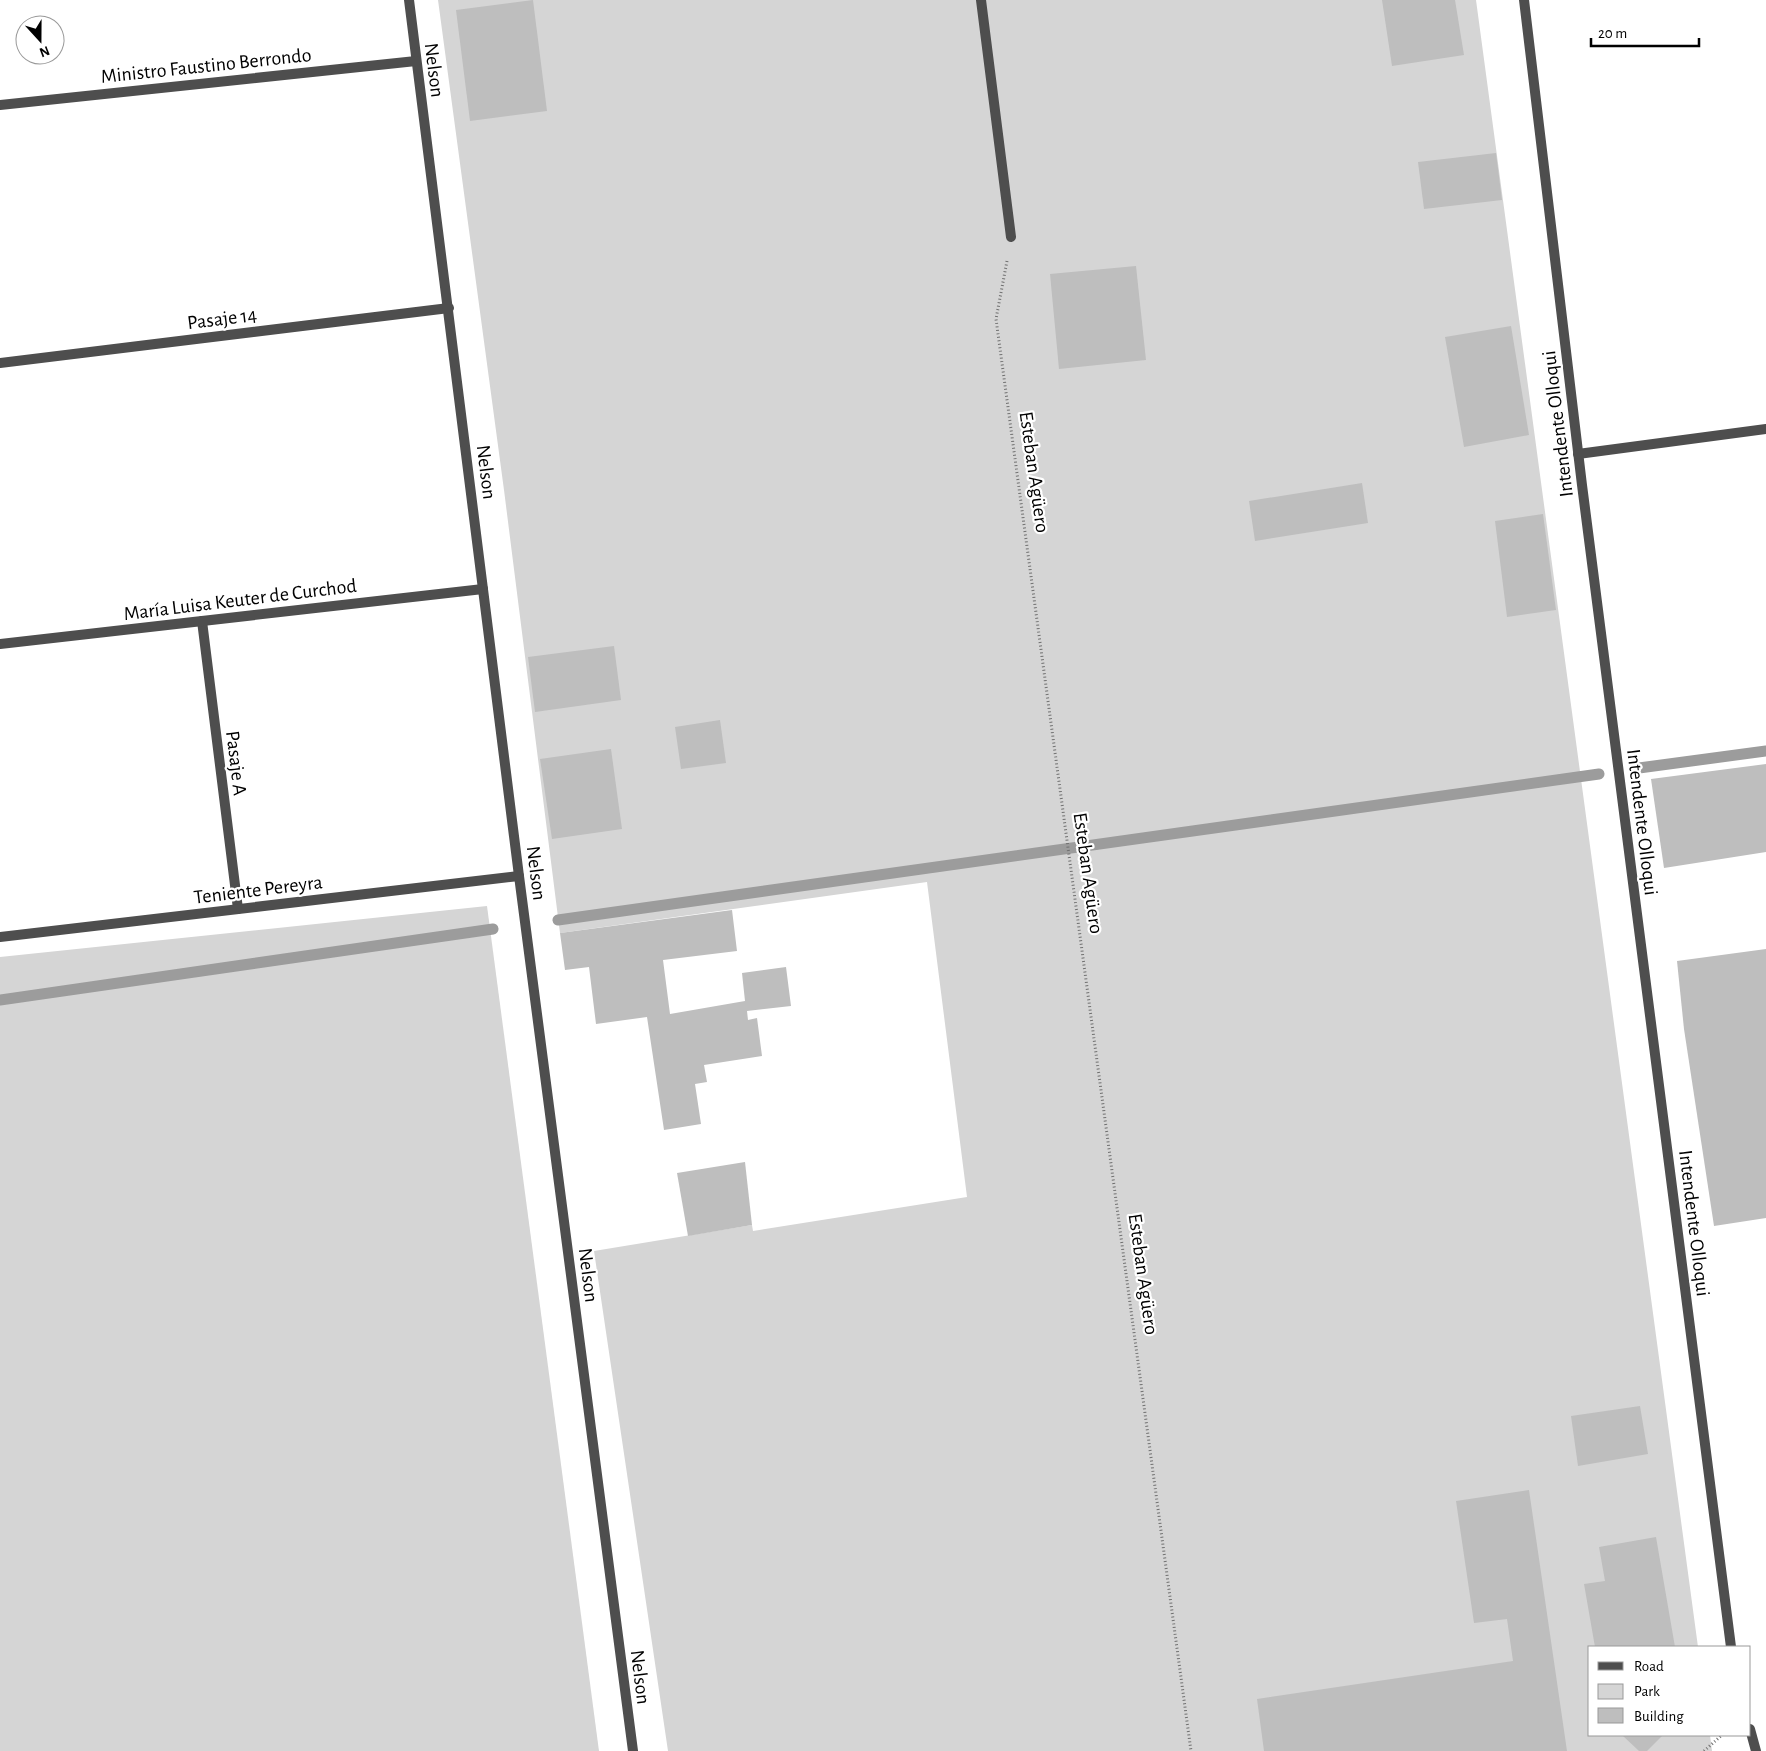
<svg xmlns="http://www.w3.org/2000/svg" width="1766" height="1751" font-family="'Alegreya Sans',sans-serif">
  <style>
    .green { fill: #d5d5d5 }
    .lines { fill: none; stroke-linecap: round; stroke-linejoin: round }
    .stream { stroke: #9c9c9c; stroke-width: 11 }
    .building { fill: #bebebe }
    .path { stroke: #707070; stroke-width: 3; stroke-dasharray: 1 2.5; stroke-linecap: butt }
    .service { stroke: #4e4e4e; stroke-width: 10 }
    .minor { stroke: #4e4e4e; stroke-width: 10 }
    .labels { text-anchor: middle; stroke-width: 4.5; stroke-linejoin: round; paint-order: stroke }
    .street-label { font-size: 20px; fill: #000; stroke: #fff }
  </style>
  <rect width="100%" height="100%" fill="#fff"/>
  <g class="green">
    <path d="M438,0H1476L1698,1647H1590V1735H1710L1712,1751H668L594,1251L752,1225L753,1231L967,1197L927,882L560,933L504,490Z"/>
    <path d="M487,906L599,1751H0V957Z"/>
  </g>
  <g class="lines">
    <g class="stream">
      <path d="M1639,768L1766,751"/>
      <path d="M558,920L1599,774"/>
      <path d="M0,1000L493,929"/>
    </g>
  </g>
  <g class="building">
    <path d="M533,0L547,111L470,121L456,10Z"/>
    <path d="M1382,0H1455L1464,55L1392,66Z"/>
    <path d="M1496,153L1502,200L1424,209L1418,162Z"/>
    <path d="M1136,266L1146,360L1059,369L1050,274Z"/>
    <path d="M1511,326L1529,435L1464,447L1445,337Z"/>
    <path d="M1362,483L1368,523L1255,541L1249,501Z"/>
    <path d="M1543,514L1556,610L1507,617L1495,521Z"/>
    <path d="M614,646L621,700L535,712L528,657Z"/>
    <path d="M720,720L726,763L681,769L675,727Z"/>
    <path d="M611,749L622,829L552,839L540,759Z"/>
    <path d="M1766,764V852L1664,868L1651,779Z"/>
    <path d="M732,910L737,951L663,960L670,1014L745,1001L742,973L786,967L791,1006L747,1011L748,1020L757,1018L762,1056L704,1065L707,1082L695,1084L701,1124L664,1130L647,1017L596,1024L589,967L565,970L560,933Z"/>
    <path d="M1766,949V1218L1714,1226L1684,1029L1677,961Z"/>
    <path d="M745,1162L752,1225L688,1236L677,1173Z"/>
    <path d="M1640,1406L1648,1454L1578,1466L1571,1416Z"/>
    <path d="M1529,1490L1567,1751H1264L1257,1699L1513,1661L1507,1619L1474,1623L1456,1501Z"/>
    <path d="M1656,1537L1675,1647H1595L1584,1584L1605,1581L1599,1547Z"/>
    <path d="M1622,1735H1663L1647,1751H1639Z"/>
  </g>
  <g class="lines">
    <g class="path">
      <path d="M1007,261L996,319L1191,1751"/>
      <path d="M1704,1751L1722,1735"/>
    </g>
    <g class="service">
      <path d="M0,363L449,308"/>
      <path d="M202,621L238,909"/>
    </g>
    <g class="minor">
      <path d="M409,0L519,876L633,1751"/>
      <path d="M981,0L1011,237"/>
      <path d="M1524,0L1582,485L1731,1647"/>
      <path d="M0,105L416,61"/>
      <path d="M1578,454L1766,429"/>
      <path d="M0,644L483,589"/>
      <path d="M0,937L519,876"/>
      <path d="M1750,1729L1756,1751"/>
    </g>
  </g>
  <g class="labels">
    <g class="street-label">
      <text transform="translate(206 65) rotate(-6)" y="7">Ministro Faustino Berrondo</text>
      <text transform="translate(435 70) rotate(83)" y="7">Nelson</text>
      <text transform="translate(222 318) rotate(-7)" y="7">Pasaje 14</text>
      <text transform="translate(1557 424) rotate(-97)" y="7">Intendente Olloqui</text>
      <text transform="translate(487 472) rotate(83)" y="7">Nelson</text>
      <text transform="translate(1035 472) rotate(82)" y="7">Esteban Agüero</text>
      <text transform="translate(240 599) rotate(-7)" y="7">María Luisa Keuter de Curchod</text>
      <text transform="translate(237 763) rotate(83)" y="7">Pasaje A</text>
      <text transform="translate(1643 822) rotate(83)" y="7">Intendente Olloqui</text>
      <text transform="translate(537 873) rotate(83)" y="7">Nelson</text>
      <text transform="translate(1089 873) rotate(82)" y="7">Esteban Agüero</text>
      <text transform="translate(258 889) rotate(-7)" y="7">Teniente Pereyra</text>
      <text transform="translate(1695 1223) rotate(83)" y="7">Intendente Olloqui</text>
      <text transform="translate(1144 1274) rotate(82)" y="7">Esteban Agüero</text>
      <text transform="translate(589 1275) rotate(83)" y="7">Nelson</text>
      <text transform="translate(641 1677) rotate(83)" y="7">Nelson</text>
    </g>
  </g>
  <rect x="1588" y="1646" width="162" height="90" fill="#ffffff" stroke="#999999"/>
  <rect x="1598" y="1662" width="25" height="8" fill="#4e4e4e" stroke="#999999"/>
  <text x="1634" y="1671" font-size="15" fill="#000000">Road</text>
  <rect x="1598" y="1684" width="25" height="15" fill="#d5d5d5" stroke="#999999"/>
  <text x="1634" y="1696" font-size="15" fill="#000000">Park</text>
  <rect x="1598" y="1708" width="25" height="15" fill="#bebebe" stroke="#999999"/>
  <text x="1634" y="1721" font-size="15" fill="#000000">Building</text>
  <g transform="translate(40 40) rotate(159)"><circle r="24" fill="#ffffff" stroke="#999999"/>
  <path d="M0-4L9 19L0 12L-9 19Z" fill="#000000"/>
  <text y="-8" font-size="14" font-weight="bold" text-anchor="middle" fill="#000000">N</text>
  </g>
  <path d="M1591 38v8h108v-8" fill="none" stroke="#000000" stroke-width="2.5"/>
  <text x="1598" y="38" font-size="15" fill="#000000" stroke="#ffffff" stroke-width="4" paint-order="stroke">20 m</text>
</svg>
